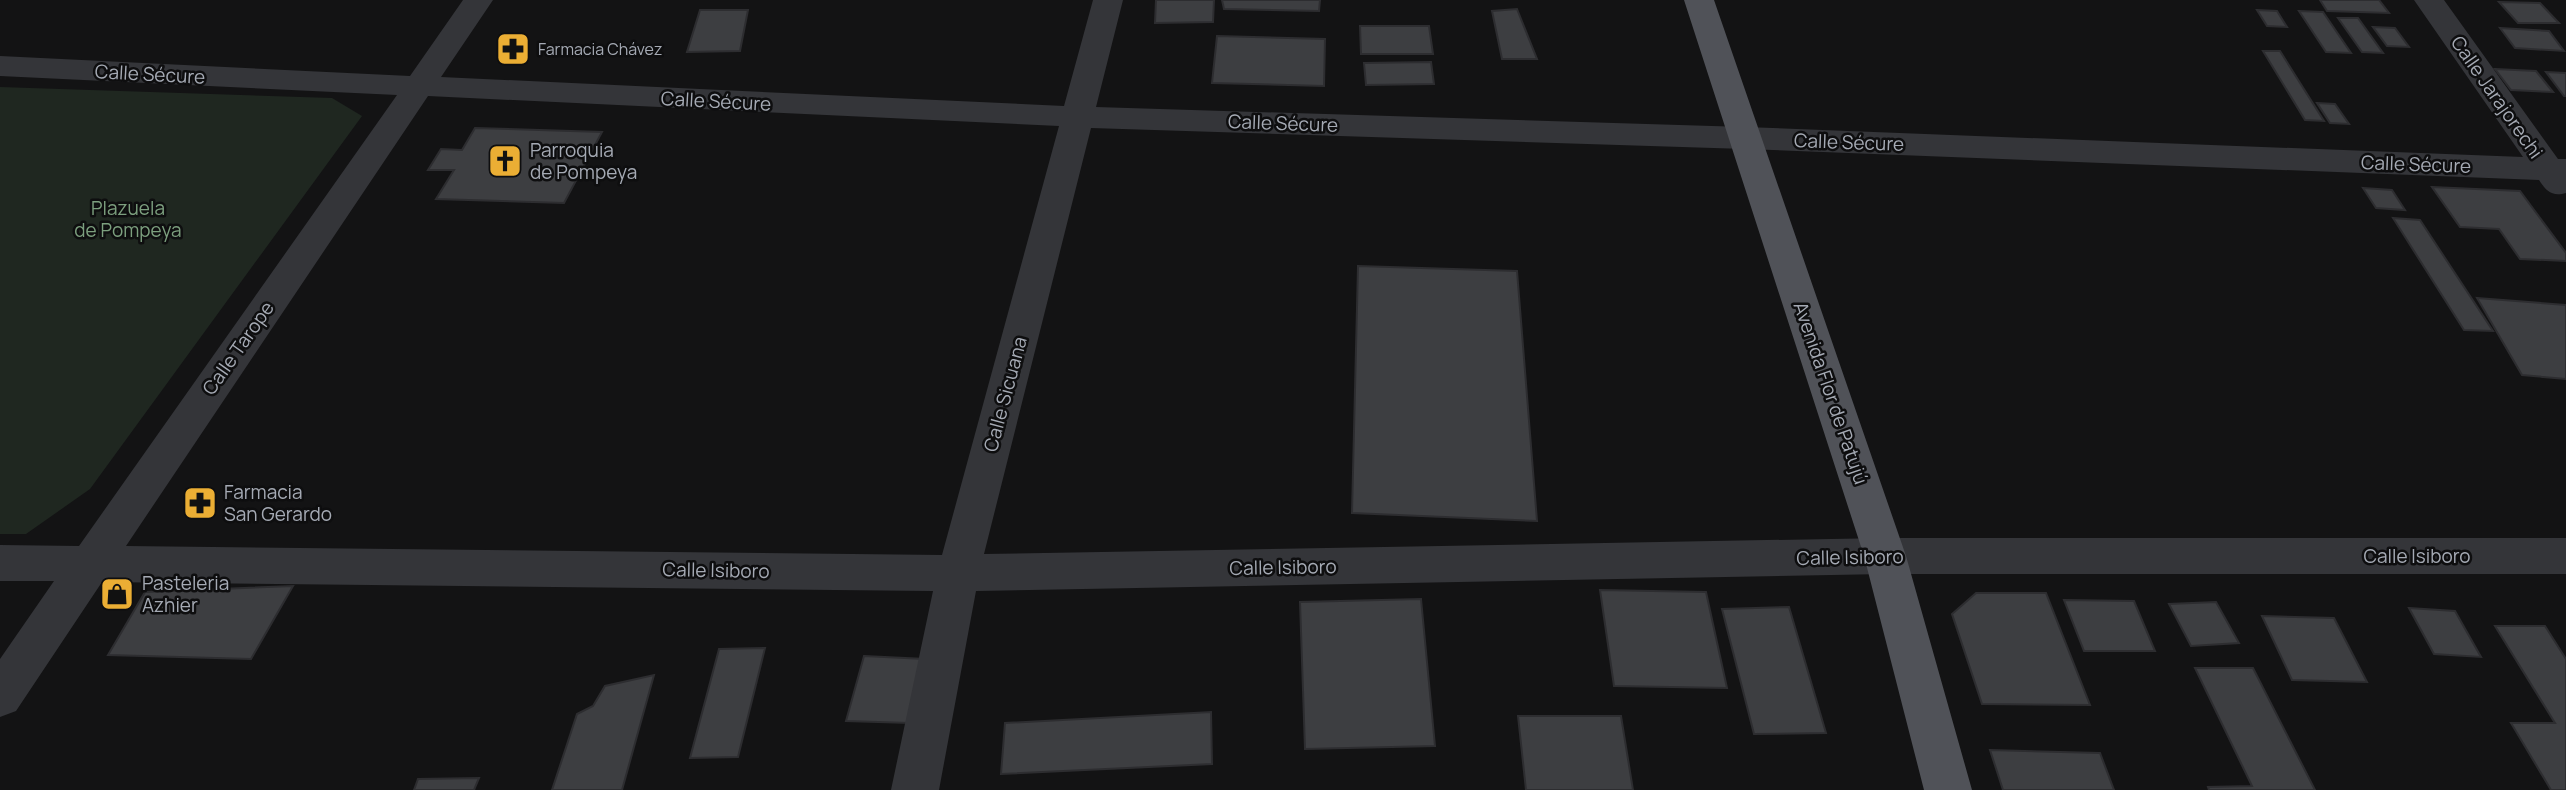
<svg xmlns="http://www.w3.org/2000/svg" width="2566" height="790" font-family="Manrope,sans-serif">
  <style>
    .green { fill: #1f2720 }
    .building { fill: #3d3e41; stroke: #2d2d30; stroke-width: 2 }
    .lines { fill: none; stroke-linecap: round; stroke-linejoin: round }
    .minor { fill: #343539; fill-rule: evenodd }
    .major { fill: #505258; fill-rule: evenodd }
    .labels { text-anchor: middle; stroke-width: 5; stroke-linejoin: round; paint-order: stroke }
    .far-poi-label { font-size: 16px; fill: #a5aab4; stroke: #0e0e0f; text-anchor: start }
    .street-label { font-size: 19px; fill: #a5aab4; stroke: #0e0e0f }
    .poi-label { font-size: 19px; fill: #a5aab4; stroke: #0e0e0f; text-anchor: start }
    .park-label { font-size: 19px; fill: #7c9f7e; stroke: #0e0e0f }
  </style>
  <rect width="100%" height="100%" fill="#131314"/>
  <path class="green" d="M0,87L332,98L362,116L90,489L26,534H0Z"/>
  <g class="building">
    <path d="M1156,0H1214L1213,22L1155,23Z"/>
    <path d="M1222,0H1320L1319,11L1224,9Z"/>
    <path d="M2320,0H2379L2389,13L2327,11Z"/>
    <path d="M2499,2L2540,3L2559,23H2518Z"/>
    <path d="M1517,9L1537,59H1502L1492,11Z"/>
    <path d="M700,10H748L740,51L687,52Z"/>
    <path d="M2257,10L2277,11L2287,27L2267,26Z"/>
    <path d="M2299,11L2323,12L2351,53L2326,52Z"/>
    <path d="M2338,18H2358L2383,53L2362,52Z"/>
    <path d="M1360,26H1429L1433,54H1361Z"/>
    <path d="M2373,27L2395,28L2409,47L2387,46Z"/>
    <path d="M2500,28L2549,31L2564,51L2515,48Z"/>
    <path d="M1217,36L1325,39L1324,86L1212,83Z"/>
    <path d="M2263,51H2280L2324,121L2305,120Z"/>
    <path d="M1431,62L1434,84L1366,85L1364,63Z"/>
    <path d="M2495,69L2536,71L2553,92L2511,90Z"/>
    <path d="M2546,72L2566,73V96H2564Z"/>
    <path d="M2317,103L2335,104L2349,124L2330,123Z"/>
    <path d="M475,128L602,132L564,203L436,199L454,170H428L441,149L462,150Z"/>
    <path d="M2432,187L2520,191L2566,253V261L2520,259L2499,229L2460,227Z"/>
    <path d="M2363,188L2392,190L2405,210L2376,208Z"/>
    <path d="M2393,218L2420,220L2493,331L2464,330Z"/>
    <path d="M1358,266L1517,271L1537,521L1352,513Z"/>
    <path d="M2477,298L2566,305V379L2522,375Z"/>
    <path d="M293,586L251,659L108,655L145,592Z"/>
    <path d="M1600,590L1706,592L1727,688L1614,686Z"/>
    <path d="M1976,593H2046L2090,705L1982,704L1952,614Z"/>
    <path d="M1421,599L1435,746L1305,749L1300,602Z"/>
    <path d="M2064,600L2134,601L2155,651H2084Z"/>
    <path d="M2216,602L2239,643L2191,646L2169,604Z"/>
    <path d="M1789,607L1826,733L1754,734L1722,609Z"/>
    <path d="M2409,608L2455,611L2481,657L2434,654Z"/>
    <path d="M2262,616L2334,618L2367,682L2292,680Z"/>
    <path d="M2495,626H2545L2566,659V790H2551L2511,723H2555Z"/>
    <path d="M765,648L738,757L690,758L719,649Z"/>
    <path d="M864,656L925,659L910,723L846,721Z"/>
    <path d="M2195,668H2253L2315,790H2209L2208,787L2252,786Z"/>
    <path d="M654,675L622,790H552L577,714L593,706L605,686Z"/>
    <path d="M1211,712L1212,764L1001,774L1005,723Z"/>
    <path d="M1518,716H1621L1633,790H1526Z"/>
    <path d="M1990,750L2100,753L2114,790H2003Z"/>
    <path d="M479,778L474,790H414L418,779Z"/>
  </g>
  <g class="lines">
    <path class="minor" d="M463,0H493L441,77L1064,106L1093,0H1123L1096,107L1745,127L2523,157L2414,0H2444L2558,159H2566V193C2552,197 2546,191 2539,180L1745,149L1091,128L984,554L1885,538H2566V574H1885L976,591L939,790H891L933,591L102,582L16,711L0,717V659L54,581H0V545L79,546L397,95L0,76V56L410,76ZM428,96L1059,126L942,555L126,546Z"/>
    <path class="major" d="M1684,0H1714L1906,556L1972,790H1924L1864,556Z"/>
  </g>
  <defs>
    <symbol id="pharmacy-square" viewBox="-11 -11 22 22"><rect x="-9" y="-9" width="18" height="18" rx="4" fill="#ebae34" stroke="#0e0e0f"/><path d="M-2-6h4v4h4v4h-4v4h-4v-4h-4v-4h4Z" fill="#111"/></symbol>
    <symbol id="church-square" viewBox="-11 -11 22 22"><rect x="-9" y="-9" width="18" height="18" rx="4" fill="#ebae34" stroke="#0e0e0f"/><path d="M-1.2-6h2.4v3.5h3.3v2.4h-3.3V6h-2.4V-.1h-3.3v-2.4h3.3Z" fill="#111"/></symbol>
    <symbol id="shop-square" viewBox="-11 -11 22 22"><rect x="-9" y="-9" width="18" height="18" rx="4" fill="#ebae34" stroke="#0e0e0f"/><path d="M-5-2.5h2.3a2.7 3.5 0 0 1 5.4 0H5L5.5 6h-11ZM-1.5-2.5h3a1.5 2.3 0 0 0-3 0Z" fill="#111"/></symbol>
  </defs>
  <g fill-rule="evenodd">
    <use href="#pharmacy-square" x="494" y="30" width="38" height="38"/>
    <use href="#church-square" x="486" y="142" width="38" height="38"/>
    <use href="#pharmacy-square" x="181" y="484" width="38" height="38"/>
    <use href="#shop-square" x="98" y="575" width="38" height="38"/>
  </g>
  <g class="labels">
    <g class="far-poi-label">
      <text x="538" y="55">Farmacia Chávez</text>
    </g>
    <g class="street-label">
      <text transform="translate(150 74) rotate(3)" y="7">Calle Sécure</text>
      <text transform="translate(2497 97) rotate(55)" y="7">Calle Jarajorechi</text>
      <text transform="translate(716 101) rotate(3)" y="7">Calle Sécure</text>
      <text transform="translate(1283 123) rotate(2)" y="7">Calle Sécure</text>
      <text transform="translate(1849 142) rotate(2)" y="7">Calle Sécure</text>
      <text transform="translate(2416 164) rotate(2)" y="7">Calle Sécure</text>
      <text transform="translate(238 348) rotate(-55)" y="7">Calle Tarope</text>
      <text transform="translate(1831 393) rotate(71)" y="7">Avenida Flor de Patujú</text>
      <text transform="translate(1005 394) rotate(-75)" y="7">Calle Sicuana</text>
      <text x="2417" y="563">Calle Isiboro</text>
      <text transform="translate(1850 557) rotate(-1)" y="7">Calle Isiboro</text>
      <text transform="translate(1283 567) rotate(-1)" y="7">Calle Isiboro</text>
      <text transform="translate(716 570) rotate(1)" y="7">Calle Isiboro</text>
    </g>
    <g class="poi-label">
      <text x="530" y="157">Parroquia<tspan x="530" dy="22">de Pompeya</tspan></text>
      <text x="224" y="499">Farmacia<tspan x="224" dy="22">San Gerardo</tspan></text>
      <text x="142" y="590">Pasteleria<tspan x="142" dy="22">Azhier</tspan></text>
    </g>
    <g class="park-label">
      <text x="128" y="215">Plazuela<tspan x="128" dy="22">de Pompeya</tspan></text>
    </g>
  </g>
</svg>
